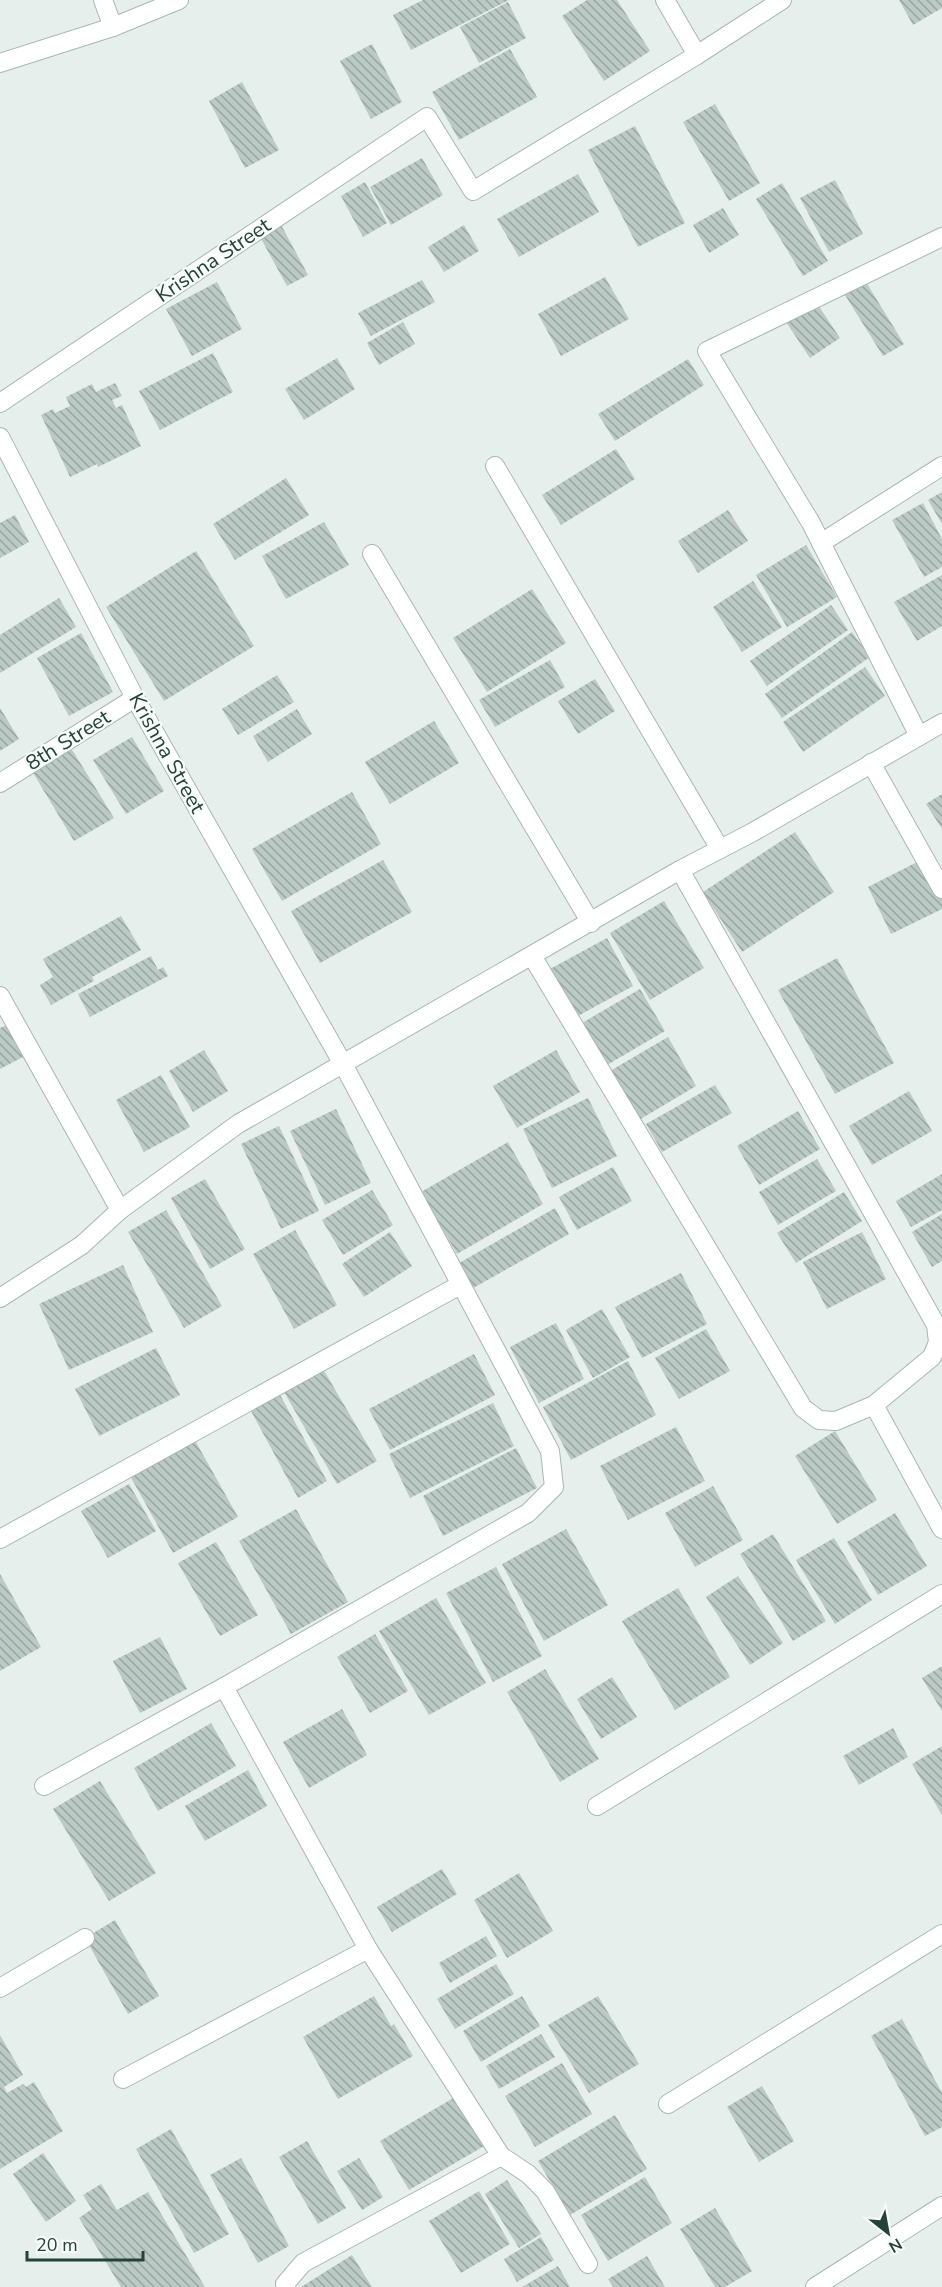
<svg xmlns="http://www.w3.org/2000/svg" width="942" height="2287" font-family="'Nunito Sans',sans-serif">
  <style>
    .building { fill: url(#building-back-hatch) }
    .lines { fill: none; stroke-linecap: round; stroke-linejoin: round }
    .minor-casing { stroke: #a8b8b2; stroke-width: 20 }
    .minor { stroke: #fff; stroke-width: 18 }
    .labels { text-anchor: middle; stroke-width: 4.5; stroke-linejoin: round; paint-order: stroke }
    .street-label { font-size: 21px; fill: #24423a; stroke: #f7fbf9 }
  </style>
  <defs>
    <pattern id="building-back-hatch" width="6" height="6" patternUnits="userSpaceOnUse" patternTransform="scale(1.5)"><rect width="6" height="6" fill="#bbcac4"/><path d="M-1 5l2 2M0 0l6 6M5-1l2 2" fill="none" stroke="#98a6a0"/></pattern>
  </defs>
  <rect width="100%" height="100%" fill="#e6efeb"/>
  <g class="building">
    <path d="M423,0H509L411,50L393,15Z"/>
    <path d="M587,0H617L650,51L604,81L562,16Z"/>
    <path d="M899,0H942V8L913,25Z"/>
    <path d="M508,2L526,38L479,63L460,27Z"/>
    <path d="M372,44L402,102L371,119L340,61Z"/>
    <path d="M510,49L537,97L459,140L432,92Z"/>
    <path d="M242,82L279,150L245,168L209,101Z"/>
    <path d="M715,104L760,183L729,201L683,122Z"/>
    <path d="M635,126L685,223L638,247L588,150Z"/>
    <path d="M422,158L443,195L391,225L370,187Z"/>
    <path d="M578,174L599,212L519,257L497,219Z"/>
    <path d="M835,180L863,234L829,252L800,198Z"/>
    <path d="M365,182L387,223L363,237L341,196Z"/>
    <path d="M782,183L828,261L803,276L756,199Z"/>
    <path d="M723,208L739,235L709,253L693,225Z"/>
    <path d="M280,223L308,275L287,286L259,235Z"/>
    <path d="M464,225L479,251L444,272L428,247Z"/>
    <path d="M605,277L629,319L561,356L538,314Z"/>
    <path d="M422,280L435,302L371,336L358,313Z"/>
    <path d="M217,282L242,329L192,356L166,309Z"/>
    <path d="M866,282L904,344L883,356L845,295Z"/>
    <path d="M814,299L840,338L810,358L784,319Z"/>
    <path d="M403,322L415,344L379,365L367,343Z"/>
    <path d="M213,353L233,392L160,430L139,391Z"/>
    <path d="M337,358L355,389L304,420L285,389Z"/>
    <path d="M688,359L704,385L615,441L598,414Z"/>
    <path d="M115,383L122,396L112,400L116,408L122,405L141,446L98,467L97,464L70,477L41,415L53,409L55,413L70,406L66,397L92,384L96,392Z"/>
    <path d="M616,449L635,479L561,525L542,495Z"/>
    <path d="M286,478L309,515L235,560L213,524Z"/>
    <path d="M942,492V524L928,500Z"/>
    <path d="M923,503L942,539V567L924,577L892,520Z"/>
    <path d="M728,510L748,541L698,573L678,541Z"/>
    <path d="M15,515L29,542L0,558V523Z"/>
    <path d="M324,522L349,565L286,599L262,556Z"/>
    <path d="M806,545L837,597L787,627L756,575Z"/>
    <path d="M196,551L254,646L164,701L106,607Z"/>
    <path d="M942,575V626L917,641L894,602Z"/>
    <path d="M753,581L782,627L742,652L713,607Z"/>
    <path d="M532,589L566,643L487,692L453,638Z"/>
    <path d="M59,598L76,627L0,673V635Z"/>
    <path d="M831,605L848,630L767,686L750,661Z"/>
    <path d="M852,632L870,657L782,718L765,694Z"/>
    <path d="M81,633L113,692L69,716L37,658Z"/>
    <path d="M550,660L565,687L495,727L479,700Z"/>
    <path d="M865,667L885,696L803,752L783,722Z"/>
    <path d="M277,675L294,702L238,735L222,709Z"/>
    <path d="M595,679L615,711L578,734L558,701Z"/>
    <path d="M0,708L19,739L0,751Z"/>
    <path d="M297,709L312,734L268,762L253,736Z"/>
    <path d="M434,721L459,763L390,804L365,762Z"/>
    <path d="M132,737L164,791L126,814L93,760Z"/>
    <path d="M71,748L114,818L74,841L32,771Z"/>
    <path d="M352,792L381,844L282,901L252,849Z"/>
    <path d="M942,794V829L926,804Z"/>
    <path d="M795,832L834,892L742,952L703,892Z"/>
    <path d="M923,859L942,897V909L891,934L868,887Z"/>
    <path d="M383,860L412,912L320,963L291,911Z"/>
    <path d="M664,901L704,968L650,1000L610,933Z"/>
    <path d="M121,916L141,950L92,977L94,981L51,1005L40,985L53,977L43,959Z"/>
    <path d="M607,938L633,986L576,1017L550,969Z"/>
    <path d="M151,956L158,970L163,967L168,976L90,1017L78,994Z"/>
    <path d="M837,958L894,1063L835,1094L778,990Z"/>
    <path d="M640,989L665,1031L607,1065L582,1023Z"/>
    <path d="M7,1025L23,1057L0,1069V1028Z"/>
    <path d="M668,1037L696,1086L639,1120L610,1071Z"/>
    <path d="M204,1050L228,1091L193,1112L169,1071Z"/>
    <path d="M556,1050L580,1092L517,1128L493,1086Z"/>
    <path d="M161,1075L190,1127L144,1152L116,1100Z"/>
    <path d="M715,1085L732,1113L662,1152L646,1124Z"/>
    <path d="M909,1091L932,1131L872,1165L849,1126Z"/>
    <path d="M588,1098L617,1156L552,1188L523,1129Z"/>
    <path d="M336,1109L371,1183L325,1205L290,1131Z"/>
    <path d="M798,1111L820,1149L759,1185L737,1146Z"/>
    <path d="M279,1126L319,1211L281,1229L241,1144Z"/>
    <path d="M508,1142L543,1204L457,1254L421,1192Z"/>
    <path d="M817,1159L836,1191L778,1225L759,1192Z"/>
    <path d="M613,1167L632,1201L577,1230L559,1197Z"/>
    <path d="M942,1174V1210L911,1227L896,1201Z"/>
    <path d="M205,1179L245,1249L210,1269L171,1198Z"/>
    <path d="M372,1190L393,1225L343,1255L322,1220Z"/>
    <path d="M844,1192L862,1221L796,1263L777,1233Z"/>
    <path d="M555,1208L569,1234L468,1291L454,1266Z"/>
    <path d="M166,1210L222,1306L184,1328L128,1232Z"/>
    <path d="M942,1214V1261L932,1267L912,1232Z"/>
    <path d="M295,1230L337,1305L294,1329L253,1254Z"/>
    <path d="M390,1232L412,1266L364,1297L342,1264Z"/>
    <path d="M862,1232L886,1279L827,1309L803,1262Z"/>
    <path d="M123,1265L153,1332L69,1370L39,1304Z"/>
    <path d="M681,1273L707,1324L642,1358L615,1307Z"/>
    <path d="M602,1309L630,1357L593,1378L566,1330Z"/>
    <path d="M556,1323L584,1379L539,1403L510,1347Z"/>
    <path d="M706,1329L730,1371L679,1399L655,1358Z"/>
    <path d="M156,1348L180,1395L99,1436L75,1389Z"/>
    <path d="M474,1354L495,1395L390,1450L369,1409Z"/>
    <path d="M628,1361L656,1415L571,1460L543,1407Z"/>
    <path d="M323,1369L377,1461L337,1484L284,1392Z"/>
    <path d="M279,1393L327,1481L298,1498L250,1409Z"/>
    <path d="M493,1403L514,1446L410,1498L389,1454Z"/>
    <path d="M676,1427L705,1481L628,1520L600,1466Z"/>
    <path d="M835,1431L877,1500L837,1524L795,1456Z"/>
    <path d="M193,1437L238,1517L173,1553L129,1474Z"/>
    <path d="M516,1448L537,1488L443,1536L423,1496Z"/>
    <path d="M129,1484L156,1531L108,1558L81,1511Z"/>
    <path d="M713,1486L743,1540L695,1567L665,1513Z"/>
    <path d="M296,1509L348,1602L291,1634L239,1541Z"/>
    <path d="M895,1513L927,1566L878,1595L847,1542Z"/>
    <path d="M566,1529L608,1605L544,1641L502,1564Z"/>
    <path d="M773,1534L826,1621L793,1641L740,1554Z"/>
    <path d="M834,1538L872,1600L835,1624L796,1560Z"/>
    <path d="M216,1542L258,1615L220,1636L178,1563Z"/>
    <path d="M496,1567L542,1656L493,1682L446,1593Z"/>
    <path d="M0,1574L41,1647L0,1671Z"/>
    <path d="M738,1576L783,1643L750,1665L706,1597Z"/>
    <path d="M678,1588L730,1677L675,1710L622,1621Z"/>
    <path d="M436,1598L486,1683L429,1715L379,1631Z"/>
    <path d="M375,1634L408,1691L370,1713L337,1657Z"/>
    <path d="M160,1637L187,1689L140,1713L113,1661Z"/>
    <path d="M942,1666V1711L922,1678Z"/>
    <path d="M545,1669L599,1759L560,1782L507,1692Z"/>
    <path d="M612,1677L637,1717L601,1739L577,1699Z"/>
    <path d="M342,1709L367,1755L309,1788L283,1742Z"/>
    <path d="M211,1723L236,1766L158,1811L134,1768Z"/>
    <path d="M893,1728L908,1757L859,1785L843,1756Z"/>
    <path d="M942,1746V1815L912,1764Z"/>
    <path d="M248,1770L267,1806L205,1841L185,1806Z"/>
    <path d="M100,1781L156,1873L109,1901L53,1809Z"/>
    <path d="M442,1869L457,1894L392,1932L377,1907Z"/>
    <path d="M519,1873L553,1931L507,1958L474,1900Z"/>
    <path d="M115,1920L159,1996L128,2014L85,1938Z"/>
    <path d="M486,1936L497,1956L450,1983L439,1963Z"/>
    <path d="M496,1964L514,1994L455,2029L437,1999Z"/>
    <path d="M374,1996L391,2026L394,2024L413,2056L338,2099L303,2037Z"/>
    <path d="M522,1996L540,2026L481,2062L463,2031Z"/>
    <path d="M598,1996L639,2064L589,2093L548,2025Z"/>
    <path d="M902,2019L942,2093V2127L925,2136L871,2036Z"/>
    <path d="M541,2034L555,2057L499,2089L486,2066Z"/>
    <path d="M0,2035L23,2075L4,2087L7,2093L23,2084L26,2087L34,2082L63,2131L0,2169Z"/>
    <path d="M562,2063L592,2114L535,2147L505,2096Z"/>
    <path d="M762,2086L794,2141L759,2162L727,2107Z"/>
    <path d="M455,2097L484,2146L409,2190L380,2141Z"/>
    <path d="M615,2115L647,2169L570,2215L538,2161Z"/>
    <path d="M171,2129L229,2234L194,2253L136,2149Z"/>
    <path d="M307,2141L346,2208L318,2224L279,2157Z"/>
    <path d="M43,2153L76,2201L46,2222L13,2174Z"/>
    <path d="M241,2158L289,2246L258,2263L210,2175Z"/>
    <path d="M359,2158L383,2197L362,2210L337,2171Z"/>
    <path d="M645,2177L672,2223L608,2261L581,2215Z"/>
    <path d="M507,2180L541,2234L519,2248L485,2194Z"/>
    <path d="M101,2184L117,2210L148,2192L205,2287H121L79,2218L92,2209L83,2195Z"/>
    <path d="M479,2191L510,2244L461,2273L429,2221Z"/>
    <path d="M715,2208L752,2271L725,2287H715L680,2229Z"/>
    <path d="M541,2237L554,2260L517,2282L504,2259Z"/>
    <path d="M352,2255L372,2287H301Z"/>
    <path d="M647,2256L665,2287H613L608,2279Z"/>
    <path d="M558,2266L570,2287H522Z"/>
  </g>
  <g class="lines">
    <defs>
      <g id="minor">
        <path d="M103,0L113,27"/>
        <path d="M697,55L782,0"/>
        <path d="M0,63L113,27L179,0"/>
        <path d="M0,403L427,117L473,191L697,55L665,0"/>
        <path d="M0,437L135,698L343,1064L550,1451L554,1487L528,1513L224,1687L44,1786"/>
        <path d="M495,466L720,849"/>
        <path d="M821,543L942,466"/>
        <path d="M372,554L591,923"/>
        <path d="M919,736L811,523L707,351L942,237"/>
        <path d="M871,763L942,889"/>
        <path d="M0,783L135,698"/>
        <path d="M680,870L936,1325L938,1342L932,1357L874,1405"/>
        <path d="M532,956L803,1408L819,1420L836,1421L874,1405L942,1529"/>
        <path d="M0,996L120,1210"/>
        <path d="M0,1298L82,1245L120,1210L238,1124L680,870L753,832L942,723"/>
        <path d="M0,1539L460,1285"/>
        <path d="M224,1687L368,1949L501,2156L303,2263L285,2284L286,2287"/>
        <path d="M597,1806L942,1594"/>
        <path d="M0,1988L85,1938"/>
        <path d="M123,2079L368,1949"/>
        <path d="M668,2104L942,1934"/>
        <path d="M501,2156L528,2174L545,2191L588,2264"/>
        <path d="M815,2287L942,2206"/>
      </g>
    </defs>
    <use href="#minor" class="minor-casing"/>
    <use href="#minor" class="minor"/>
  </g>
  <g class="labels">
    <g class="street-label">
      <text transform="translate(213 260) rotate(-34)" y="7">Krishna Street</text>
      <text transform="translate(68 740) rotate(-32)" y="7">8th Street</text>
      <text transform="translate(167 753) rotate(61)" y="7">Krishna Street</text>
    </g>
  </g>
  <g transform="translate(888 2233) rotate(149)" stroke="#f7fbf9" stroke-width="4.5" paint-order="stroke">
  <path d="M0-4.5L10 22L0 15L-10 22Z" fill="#24423a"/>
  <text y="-9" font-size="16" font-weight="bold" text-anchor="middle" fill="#24423a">N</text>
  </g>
  <path d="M27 2251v9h116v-9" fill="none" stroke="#24423a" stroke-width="3"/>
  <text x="36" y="2251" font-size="18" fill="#24423a" stroke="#f7fbf9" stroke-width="4.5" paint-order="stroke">20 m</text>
</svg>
